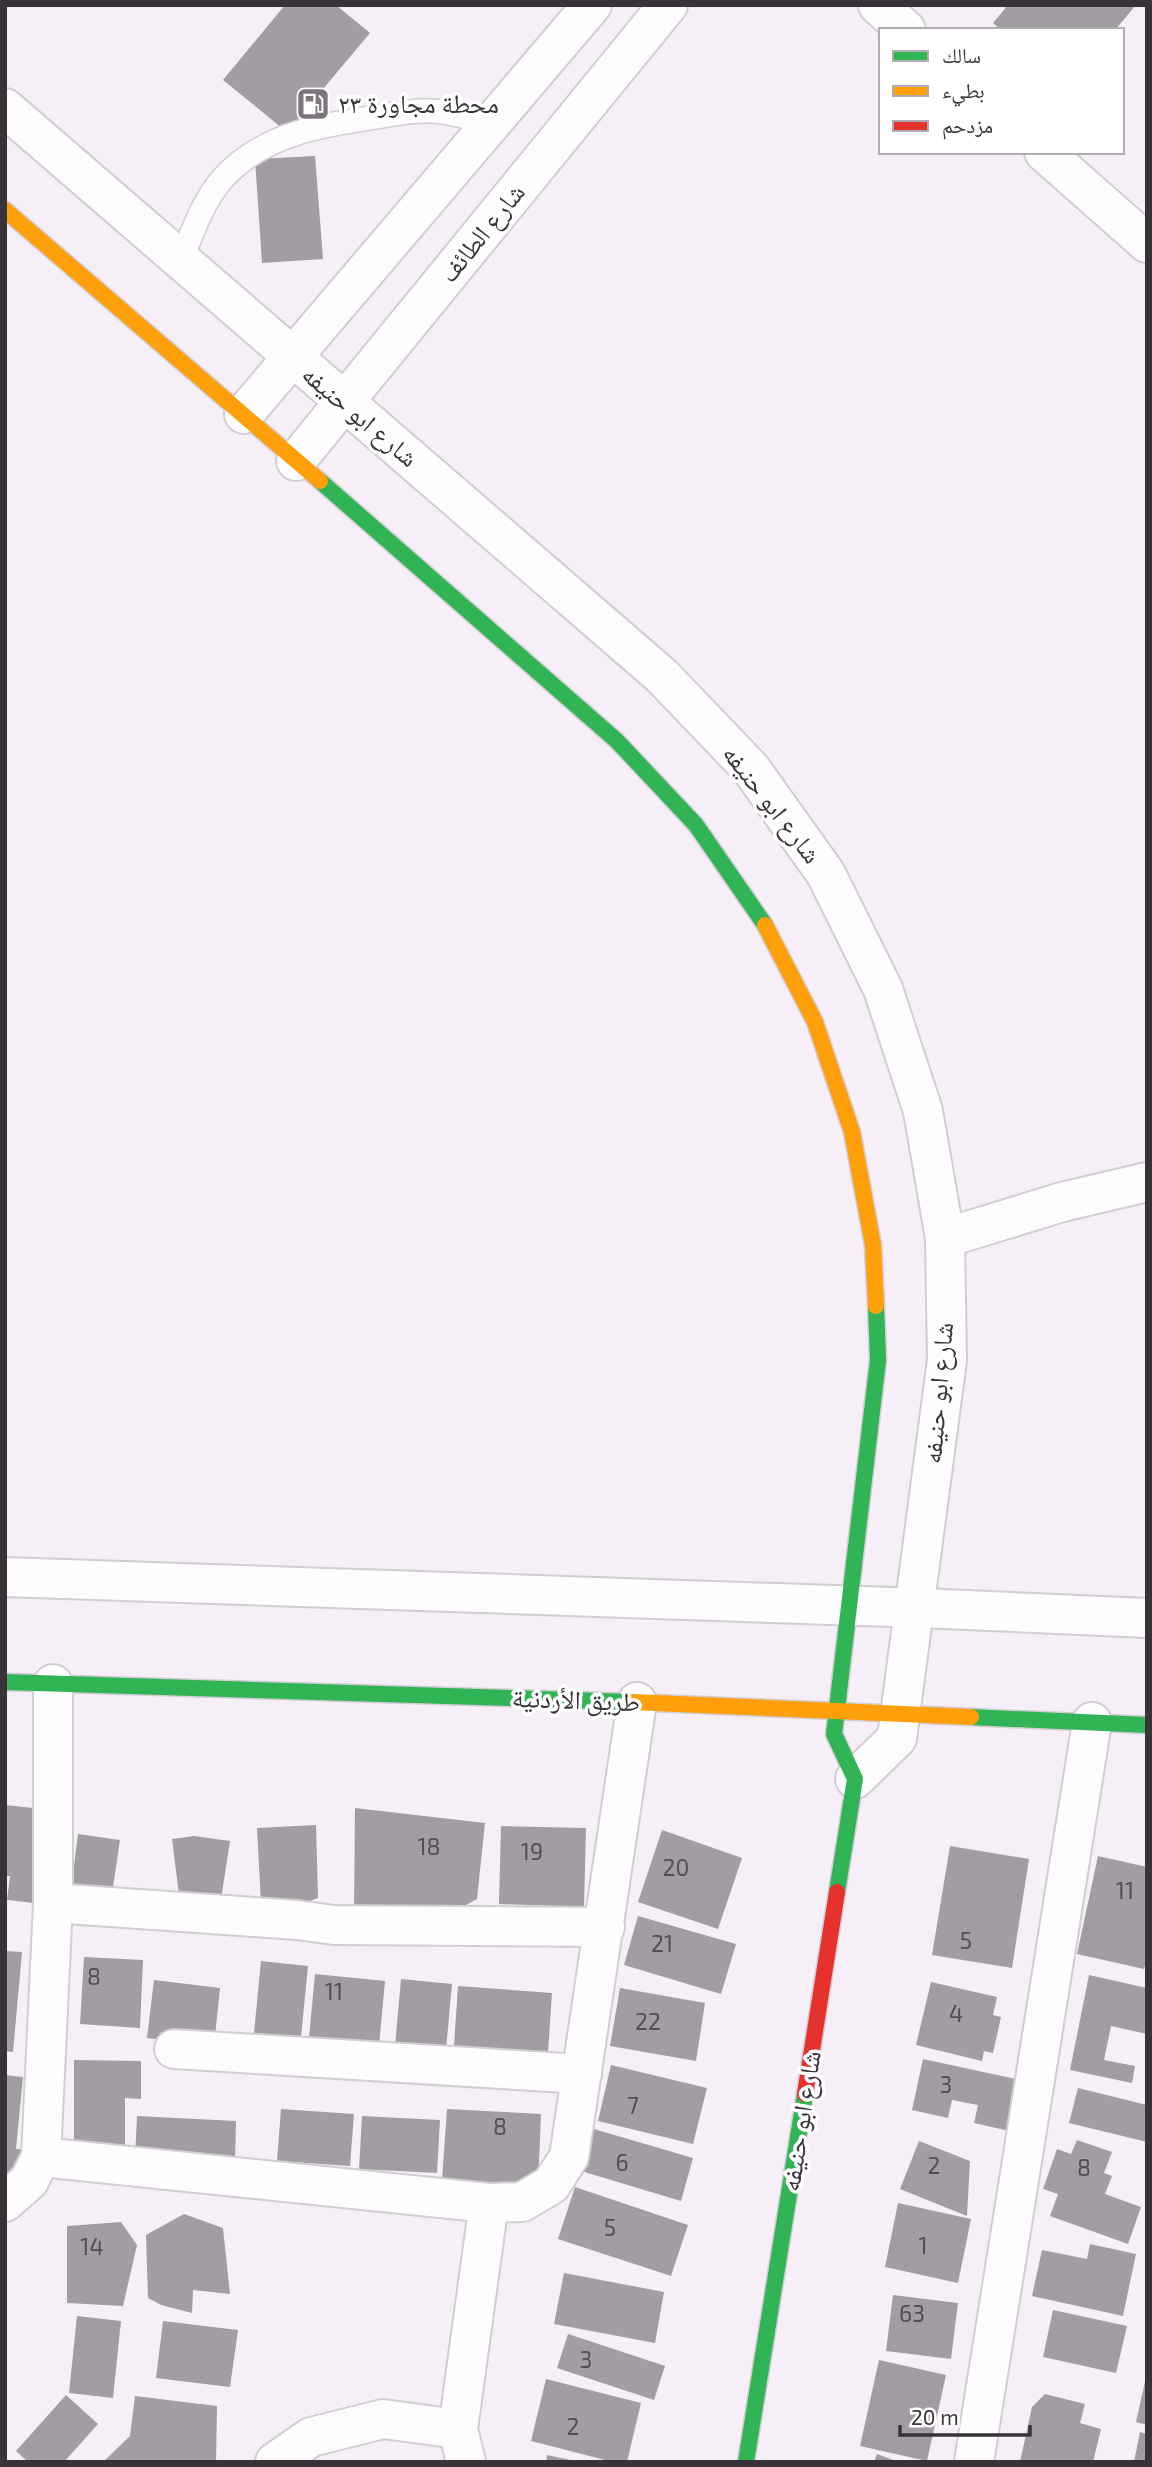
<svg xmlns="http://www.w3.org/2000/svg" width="1152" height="2467" font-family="'Exo 2','Noto Naskh Arabic',sans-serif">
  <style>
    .building { fill: #a29ca3 }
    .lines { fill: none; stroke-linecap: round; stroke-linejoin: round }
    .lane-casing { stroke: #d2ccd3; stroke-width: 26 }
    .street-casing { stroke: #d2ccd3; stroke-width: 42 }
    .fast-casing { stroke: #d2ccd3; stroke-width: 19 }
    .slow-casing { stroke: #d2ccd3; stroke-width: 19 }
    .jam-casing { stroke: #d2ccd3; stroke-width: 19 }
    .lane { stroke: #fefdfe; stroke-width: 23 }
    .street { stroke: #fefdfe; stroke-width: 38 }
    .fast { stroke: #30b455; stroke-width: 16 }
    .slow { stroke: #ff9f0a; stroke-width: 16 }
    .jam { stroke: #e5322d; stroke-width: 16 }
    .labels { text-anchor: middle; stroke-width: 7; stroke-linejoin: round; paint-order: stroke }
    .number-label { font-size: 23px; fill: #534d54 }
    .poi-label { font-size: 26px; fill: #393339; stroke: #fff; text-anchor: start }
    .street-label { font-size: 26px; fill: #393339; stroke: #fff }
  </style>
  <rect width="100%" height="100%" fill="#f7eff8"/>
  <g class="building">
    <path d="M285,5H336L370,33L287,132L223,80Z"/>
    <path d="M1008,5H1136L1115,30H1001L993,23Z"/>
    <path d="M315,156L323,259L262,263L255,159Z"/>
    <path d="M5,1805L43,1809L34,1903L7,1900L10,1876H5Z"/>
    <path d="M355,1808L485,1823L477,1899L434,1923L354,1914Z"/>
    <path d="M316,1825L318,1898L302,1904L261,1903L257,1828Z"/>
    <path d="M501,1826L586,1828L584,1907L499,1904Z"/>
    <path d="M662,1830L742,1858L718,1929L638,1902Z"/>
    <path d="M78,1834L120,1840L112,1894L71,1889Z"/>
    <path d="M194,1836L230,1841L221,1899L180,1903L172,1839Z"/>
    <path d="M950,1846L1029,1859L1012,1968L932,1955Z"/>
    <path d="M1098,1856L1147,1867V1958L1144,1969L1077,1954Z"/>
    <path d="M638,1916L736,1944L721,1994L624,1965Z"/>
    <path d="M5,1951L22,1952L13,2052L5,2051Z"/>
    <path d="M84,1957L143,1960L140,2028L80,2024Z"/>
    <path d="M261,1961L308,1966L301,2037L254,2033Z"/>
    <path d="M315,1974L385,1981L378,2056L308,2048Z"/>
    <path d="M1089,1975L1147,1988V2034L1111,2026L1104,2060L1135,2066L1132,2083L1070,2070Z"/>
    <path d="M401,1979L452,1984L446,2050L395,2046Z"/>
    <path d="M154,1980L220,1988L214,2046L147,2038Z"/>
    <path d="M931,1982L997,1997L993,2015L1001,2017L993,2053L984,2051L982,2061L916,2045Z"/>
    <path d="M458,1986L552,1993L548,2053L454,2046Z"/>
    <path d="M620,1988L705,2003L696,2061L610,2046Z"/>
    <path d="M923,2059L1025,2081L1014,2132L974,2123L978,2105L952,2100L948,2118L912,2110Z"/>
    <path d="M74,2060L141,2061V2099L125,2098V2148H74Z"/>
    <path d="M611,2065L707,2088L693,2144L598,2121Z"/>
    <path d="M5,2075L23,2077L16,2149H23L21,2170L11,2168L10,2176L5,2175Z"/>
    <path d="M1078,2088L1147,2105V2142L1069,2123Z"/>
    <path d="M281,2109L354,2114L350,2166L277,2161Z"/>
    <path d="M447,2109L541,2114L538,2186L442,2180Z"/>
    <path d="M137,2116L236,2121L235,2163L135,2157Z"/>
    <path d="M362,2116L440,2120L437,2173L359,2169Z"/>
    <path d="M594,2129L693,2158L681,2201L581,2171Z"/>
    <path d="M1077,2140L1112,2152L1104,2173L1112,2176L1105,2194L1141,2207L1128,2244L1050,2216L1058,2194L1043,2189L1057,2149L1071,2154Z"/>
    <path d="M919,2141L970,2161L967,2216L900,2189Z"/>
    <path d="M575,2187L688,2225L671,2276L558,2239Z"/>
    <path d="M898,2203L971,2219L958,2283L885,2267Z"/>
    <path d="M184,2214L223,2228L230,2294L193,2290L192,2313L161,2305L148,2298L146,2235Z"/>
    <path d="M121,2222L137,2245L123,2306L67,2303V2226Z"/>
    <path d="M1090,2244L1136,2254L1123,2316L1032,2296L1042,2250L1087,2259Z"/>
    <path d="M564,2273L664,2292L655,2343L554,2324Z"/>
    <path d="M893,2295L958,2303L951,2359L886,2351Z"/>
    <path d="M1053,2310L1127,2326L1116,2373L1043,2357Z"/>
    <path d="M77,2316L121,2321L113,2398L69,2393Z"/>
    <path d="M163,2321L238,2330L230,2387L156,2378Z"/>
    <path d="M568,2334L665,2366L654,2400L557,2368Z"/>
    <path d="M879,2360L946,2375L927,2461L860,2446Z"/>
    <path d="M1146,2377H1147V2425L1136,2422Z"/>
    <path d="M546,2379L641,2403L627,2462H613L531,2441Z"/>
    <path d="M1045,2394L1085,2404L1080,2423L1101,2429L1093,2462H1020L1032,2407Z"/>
    <path d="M66,2395L98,2424L64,2462H28L16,2451Z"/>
    <path d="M135,2396L217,2406L216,2462H103L130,2436Z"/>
    <path d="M1140,2432L1147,2434V2462H1134Z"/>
    <path d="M877,2454L896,2461V2462H874Z"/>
    <path d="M547,2455L575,2461V2462H546Z"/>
  </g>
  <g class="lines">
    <defs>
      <path id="lane" d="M181,260C194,229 204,196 229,172C269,133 323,125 376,117C394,114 412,110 429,111C450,111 472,119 492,123"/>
      <g id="street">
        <path d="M878,5L906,30"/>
        <path d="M5,108L662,676L751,769L826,874L883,989L923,1111L945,1238L947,1360L897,1738L855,1779"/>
        <path d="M1044,152L1147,243"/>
        <path d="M244,414L592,5"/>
        <path d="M296,461L668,5"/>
        <path d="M945,1238L1062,1202L1147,1182"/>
        <path d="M5,1577L921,1608L1147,1618"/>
        <path d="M53,1903L297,1920L334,1925L605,1927"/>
        <path d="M174,2049L582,2074"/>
        <path d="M41,2157L489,2203L522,2202L551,2185L569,2157L637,1702"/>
        <path d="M5,2202L29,2181L41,2157L53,1903V1684"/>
        <path d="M275,2462L311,2437L383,2419L458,2429"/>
        <path d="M466,2462L458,2429L489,2203"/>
        <path d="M974,2462L1092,1722"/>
      </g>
      <g id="fast">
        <path d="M320,481L617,741L696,825L765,925"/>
        <path d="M5,1682L632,1702"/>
        <path d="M971,1717L1147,1725"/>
        <path d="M837,1892L855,1779L834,1734L878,1360L876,1306"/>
        <path d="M746,2462L805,2094"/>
      </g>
      <g id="slow">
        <path d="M5,210L320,481"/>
        <path d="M765,925L815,1022L852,1132L873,1245L876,1306"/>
        <path d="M632,1702L971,1717"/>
      </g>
      <path id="jam" d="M805,2094L837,1892"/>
    </defs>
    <use href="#lane" class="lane-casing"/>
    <use href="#street" class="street-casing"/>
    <use href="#fast" class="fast-casing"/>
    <use href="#slow" class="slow-casing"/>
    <use href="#jam" class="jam-casing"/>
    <use href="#lane" class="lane"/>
    <use href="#street" class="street"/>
    <use href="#fast" class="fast"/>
    <use href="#slow" class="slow"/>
    <use href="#jam" class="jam"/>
  </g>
  <defs>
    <symbol id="fuel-square" viewBox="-11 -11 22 22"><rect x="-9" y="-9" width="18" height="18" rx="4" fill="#7c757c" stroke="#fff"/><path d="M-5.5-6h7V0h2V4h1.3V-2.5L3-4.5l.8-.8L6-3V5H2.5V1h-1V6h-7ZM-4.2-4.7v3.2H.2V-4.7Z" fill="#fff"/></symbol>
  </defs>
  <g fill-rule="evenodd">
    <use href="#fuel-square" x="294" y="85" width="38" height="38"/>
  </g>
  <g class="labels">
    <g class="number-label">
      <text x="429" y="1855">18</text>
      <text x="532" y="1860">19</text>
      <text x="676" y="1876">20</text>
      <text x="1125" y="1899">11</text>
      <text x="966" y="1949">5</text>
      <text x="662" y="1952">21</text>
      <text x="94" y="1985">8</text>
      <text x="334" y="2000">11</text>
      <text x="956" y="2022">4</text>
      <text x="648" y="2030">22</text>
      <text x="946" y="2093">3</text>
      <text x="633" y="2114">7</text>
      <text x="500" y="2135">8</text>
      <text x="622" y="2171">6</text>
      <text x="934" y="2174">2</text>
      <text x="1084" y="2176">8</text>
      <text x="610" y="2236">5</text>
      <text x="923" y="2254">1</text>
      <text x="92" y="2255">14</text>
      <text x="912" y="2322">63</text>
      <text x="586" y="2368">3</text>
      <text x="573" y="2435">2</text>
    </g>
    <g class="poi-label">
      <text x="338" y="113">محطة مجاورة ٢٣</text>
    </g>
    <g class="street-label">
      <text transform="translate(482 233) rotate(-51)" y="9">شارع الطائف</text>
      <text transform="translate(360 416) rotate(40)" y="9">شارع ابو حنيفه</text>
      <text transform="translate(772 804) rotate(52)" y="9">شارع ابو حنيفه</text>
      <text transform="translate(938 1393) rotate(-85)" y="9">شارع ابو حنيفه</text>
      <text transform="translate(576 1700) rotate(2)" y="9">طريق الأردنية</text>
      <text transform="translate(801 2121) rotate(-81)" y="9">شارع ابو حنيفه</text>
    </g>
  </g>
  <rect width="1152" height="2467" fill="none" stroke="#393339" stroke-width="14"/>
  <rect x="879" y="28" width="245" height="126" fill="#ffffff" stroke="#b0adb0" stroke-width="2"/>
  <rect x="893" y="51" width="35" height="10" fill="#30b455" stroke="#b0adb0" stroke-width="2"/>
  <text x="942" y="63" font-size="21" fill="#393339">سالك</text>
  <rect x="893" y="86" width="35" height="10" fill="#ff9f0a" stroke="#b0adb0" stroke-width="2"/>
  <text x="942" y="98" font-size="21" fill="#393339">بطيء</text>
  <rect x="893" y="121" width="35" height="10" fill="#e5322d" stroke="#b0adb0" stroke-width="2"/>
  <text x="942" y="133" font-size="21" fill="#393339">مزدحم</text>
  <path d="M900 2425v10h130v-10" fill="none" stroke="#393339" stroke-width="3.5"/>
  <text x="911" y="2425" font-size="21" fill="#393339" stroke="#ffffff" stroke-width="5" paint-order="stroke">20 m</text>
</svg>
